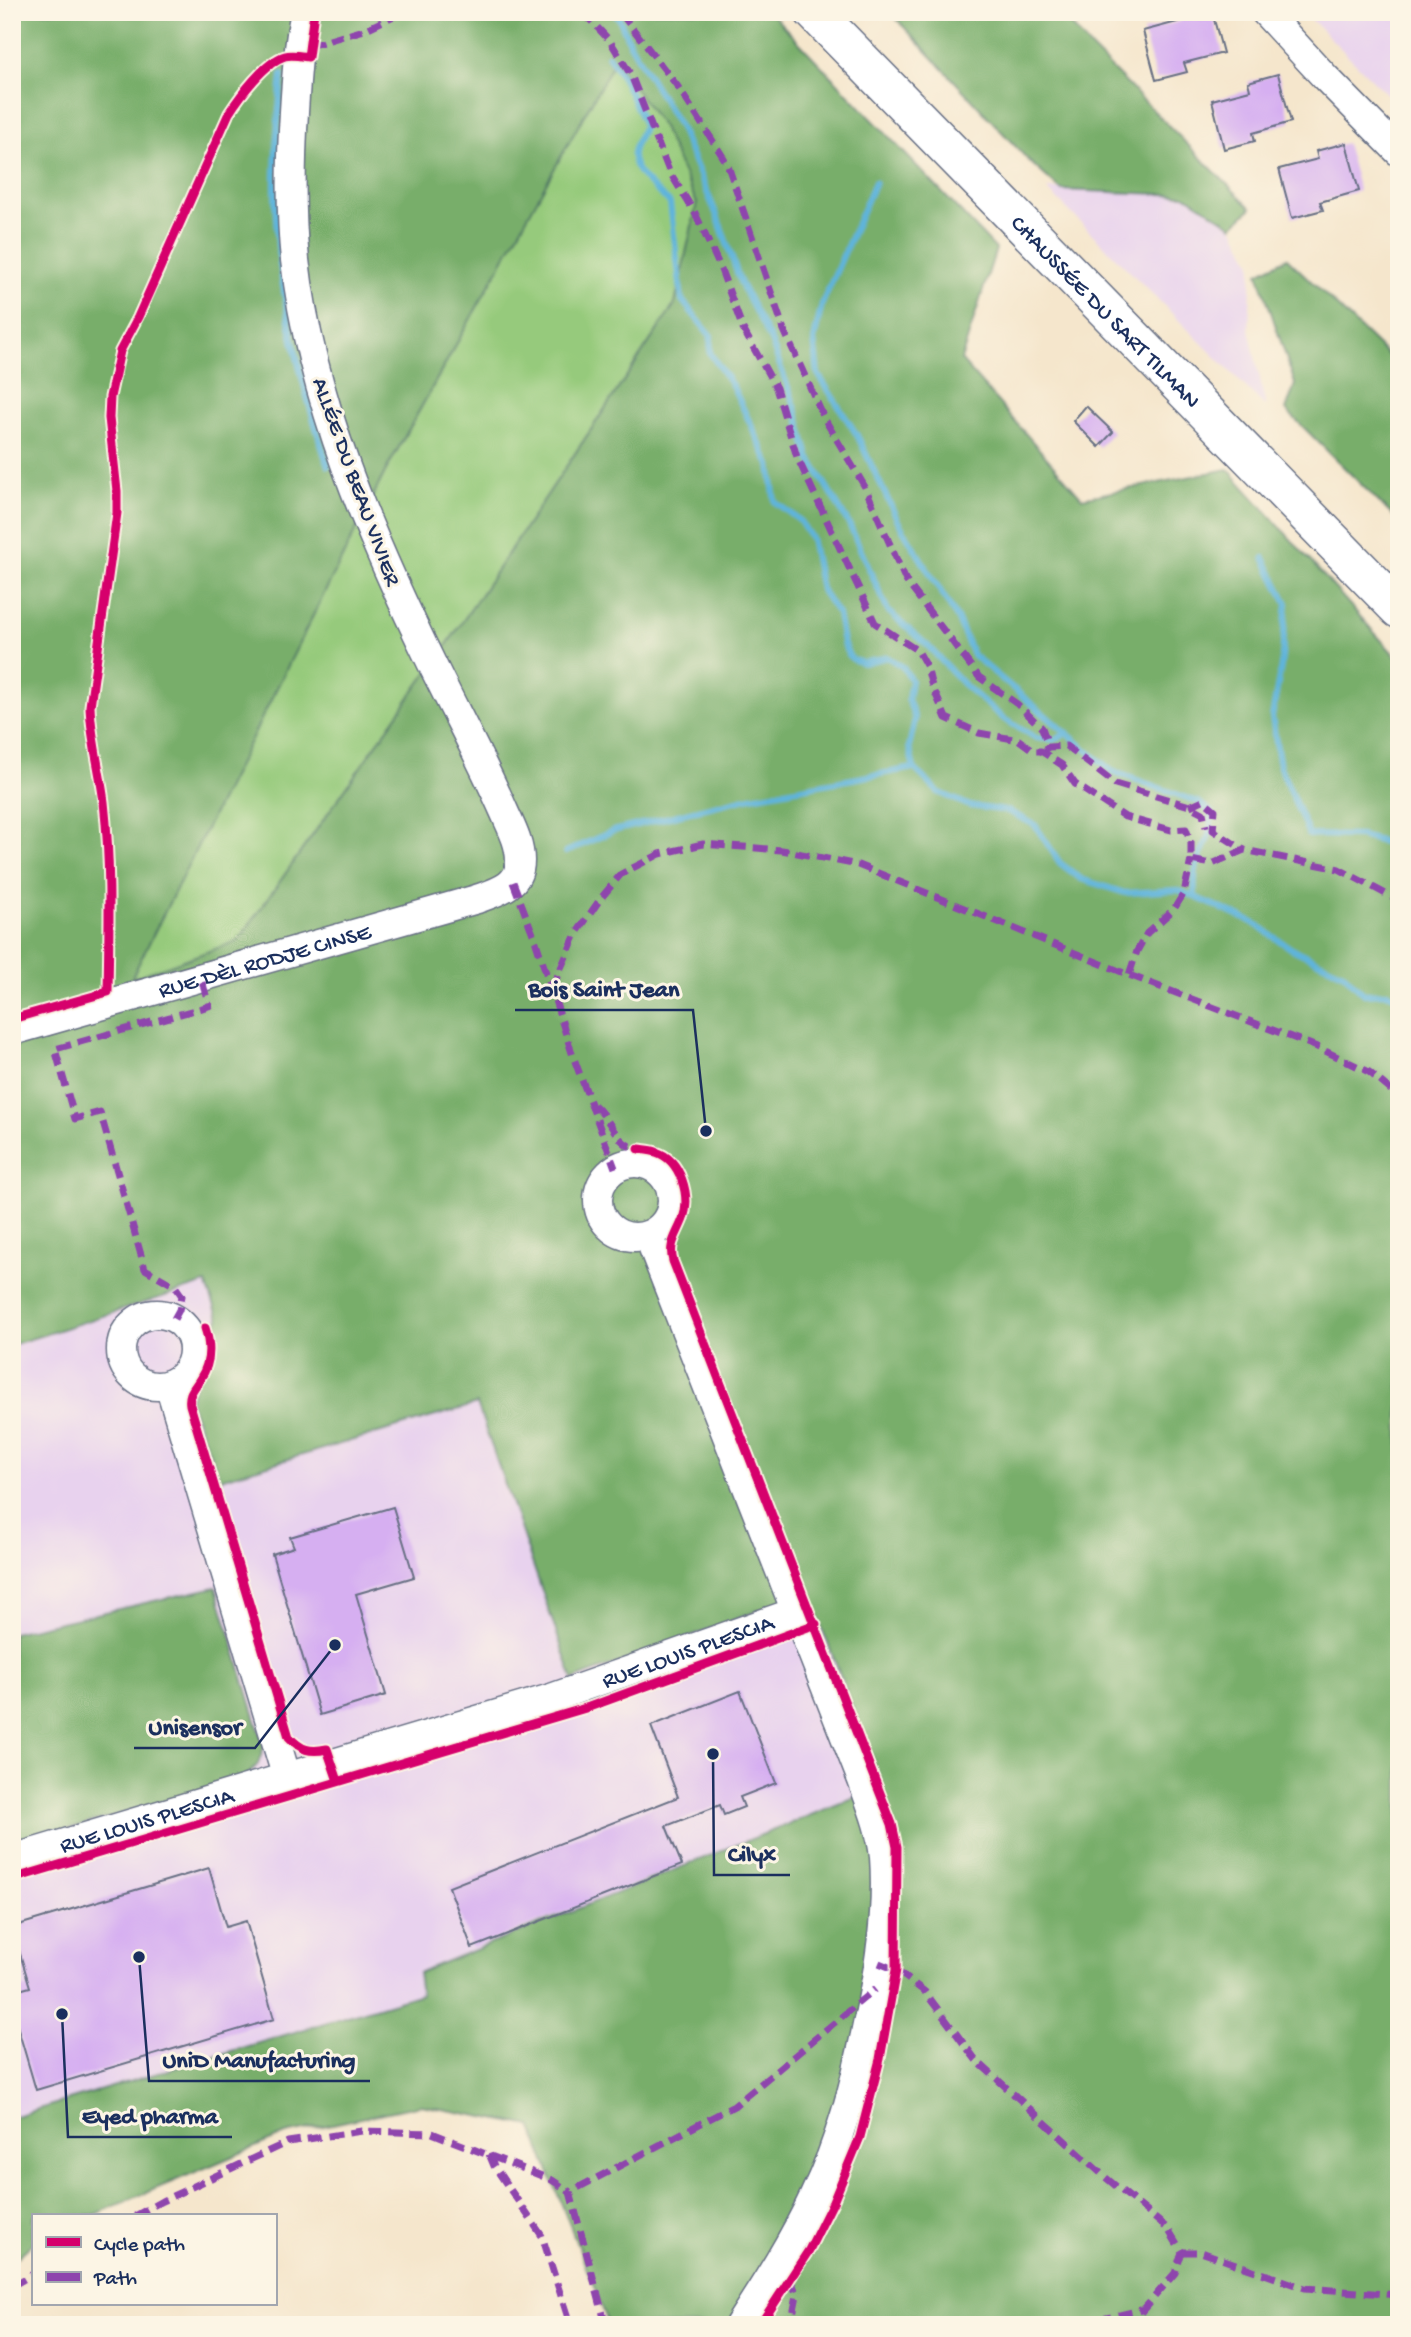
<svg xmlns="http://www.w3.org/2000/svg" width="1411" height="2337" font-family="'Gochi Hand',sans-serif">
  <style>
    .built { fill: #e8d2ee }
    .green { fill: #96ca7b; stroke: #587c6c; stroke-width: 2 }
    .forest { fill: #78ae6b; stroke: #4a6e64; stroke-width: 2; fill-rule: evenodd }
    .lines { fill: none; stroke-linecap: round; stroke-linejoin: round }
    .stream { stroke: #5fb4db; stroke-width: 6 }
    .building { fill: #d6aff1 }
    .minor-casing { stroke: #676f84; stroke-width: 31 }
    .highway-casing { stroke: #676f84; stroke-width: 41 }
    .minor { stroke: #fff; stroke-width: 28 }
    .highway { stroke: #fff; stroke-width: 38 }
    .quiet { stroke: #8e44ad; stroke-width: 7; stroke-dasharray: 14 7; stroke-linecap: butt }
    .cycleway-casing { stroke: #fcf5e5; stroke-width: 13 }
    .cycleway { stroke: #d6006c; stroke-width: 9 }
    .labels { text-anchor: middle; stroke-width: 6; stroke-linejoin: round; paint-order: stroke }
    .street-label { font-size: 23px; fill: #1b2f5e; stroke: #fcf5e5 }
    .leader { fill: none; stroke: #1b2f5e; stroke-width: 2.5 }
    .callout-dot { fill: #1b2f5e; stroke: #fcf5e5; stroke-width: 2.5 }
    .callout-label { font-size: 24px; text-anchor: middle; font-weight: bold; fill: #1b2f5e; stroke: #fcf5e5; stroke-width: 6; stroke-linejoin: round; paint-order: stroke }
  </style>
  <rect width="100%" height="100%" fill="#fcf5e5"/>
  <filter id="ink" filterUnits="userSpaceOnUse"><feTurbulence type="fractalNoise" baseFrequency=".0143" numOctaves="2"/><feDisplacementMap in="SourceGraphic" scale="14" xChannelSelector="R" yChannelSelector="G"/><feConvolveMatrix kernelMatrix="1 2 1 2 8 2 1 2 1" color-interpolation-filters="sRGB"/></filter>
  <filter id="wash" filterUnits="userSpaceOnUse"><feTurbulence type="fractalNoise" baseFrequency=".00686" numOctaves="4" result="noise"/><feDisplacementMap in="SourceGraphic" scale="28" xChannelSelector="R" yChannelSelector="G"/><feGaussianBlur stdDeviation="1.57" result="paint"/><feColorMatrix in="noise" values="0 0 0 0 0 0 0 0 0 0 0 0 0 0 0 0 0 1.4 0 .05"/><feComposite in="paint" operator="in"/></filter>
  <g filter="url(#wash)">
    <rect width="100%" height="100%" fill="#f5e6cc"/>
    <g class="built">
      <path d="M1304,12H1399V106Z"/>
      <path d="M1047,189L1185,195L1233,226L1252,264L1249,329L1266,407Z"/>
      <path d="M782,850L856,1798L419,1973L421,1994L12,2117V1046Z"/>
    </g>
    <path class="green" d="M615,59L663,128L697,203L675,304L453,636L238,941L130,979L385,472Z"/>
    <g class="forest">
      <path d="M12,12H770L996,249L961,360L1082,498L1228,469L1399,660V2325H609L531,2126L421,2105L286,2134L91,2216H33V2243L12,2262V2117L421,1994L418,1973L883,1786L808,1592L573,1680L477,1404L220,1479L189,1401L219,1318L206,1283L12,1345ZM615,60L663,128L697,203L675,304L453,636L238,941L131,979L385,472Z"/>
      <path d="M890,12H1060L1091,48L1251,208L1233,226L1185,195L1061,190L1030,162Z"/>
      <path d="M1287,258L1399,366V522L1286,410L1295,384L1258,273Z"/>
      <path d="M216,1587L264,1747L258,1764L246,1777L12,1846V1633Z"/>
    </g>
    <g class="lines">
      <g class="stream">
        <path d="M612,12L619,18L630,44L680,128L718,218L741,284L771,341L796,409L809,457L849,524L888,611L928,646L963,684L1004,719L1036,738L1054,740L1067,733"/>
        <path d="M608,56C624,77 634,101 644,125C641,134 634,144 633,153C630,172 658,191 670,203L682,300L711,336L710,353L733,387L770,465L775,502L799,520L811,538L821,589L838,614L843,642L849,656L854,660L863,663L887,657L903,667L911,680L908,699L915,719L909,747L914,768L938,792L970,806L1008,811L1035,825L1060,863L1081,879L1125,893L1178,890L1195,897L1252,922L1292,949L1343,973L1364,994L1387,993L1399,998"/>
        <path d="M282,75C279,111 275,147 275,183C275,281 298,374 328,466"/>
        <path d="M875,182L822,304L814,340L818,374L857,435L899,523L957,618L973,655L1112,771L1198,802L1211,812C1212,836 1206,841 1198,862C1194,873 1194,884 1195,897"/>
        <path d="M1264,558L1287,603L1281,666L1272,717L1280,767L1309,835L1360,836L1399,846"/>
        <path d="M566,852L613,831L746,798L914,768"/>
      </g>
    </g>
    <g id="blocks">
      <g class="building">
        <path d="M1179,12H1212L1223,53L1184,63L1187,72L1156,80L1143,31L1181,21Z"/>
        <path d="M1278,74L1291,122L1253,133L1255,141L1224,149L1212,100L1250,90L1248,82Z"/>
        <path d="M1346,143L1359,191L1320,202L1323,210L1292,218L1279,169L1318,159L1316,151Z"/>
        <path d="M1086,406L1113,432L1099,447L1073,421Z"/>
        <path d="M393,1507L414,1577L356,1594L386,1695L320,1715L272,1554L294,1547L290,1537Z"/>
        <path d="M740,1691L776,1783L740,1797L744,1807L724,1815L720,1805L666,1826L682,1865L472,1948L449,1887L678,1797L651,1726Z"/>
        <path d="M209,1868L226,1927L246,1921L274,2019L36,2090L12,2008V1992L30,1987L12,1927Z"/>
      </g>
    </g>
  </g>
  <g filter="url(#ink)">
    <use href="#blocks" fill-opacity="0" stroke="#676f84" stroke-width="2"/>
    <g class="lines">
      <defs>
        <g id="minor">
          <path d="M1265,12L1325,77L1399,152"/>
          <path id="s1" d="M12,1031L477,899C497,892 520,886 520,861C520,843 511,827 504,811C482,761 456,713 432,664C370,537 311,401 295,260C290,211 291,161 294,112C296,79 298,45 305,12"/>
          <circle cx="635" cy="1200" r="37"/>
          <path d="M648,1235L862,1780C871,1805 881,1830 884,1856C888,1914 879,1969 867,2025C855,2084 840,2142 814,2196C793,2241 766,2283 739,2325"/>
          <circle cx="157" cy="1350" r="36"/>
          <path d="M169,1384L287,1778"/>
          <path id="s2" d="M12,1859L551,1698L795,1612"/>
        </g>
        <g id="highway">
          <path id="s3" d="M814,12L1399,609"/>
        </g>
      </defs>
      <use href="#minor" class="minor-casing"/>
      <use href="#highway" class="highway-casing"/>
      <use href="#minor" class="minor"/>
      <use href="#highway" class="highway"/>
      <g class="quiet">
        <path d="M583,12L610,41L631,75L669,171L695,213L720,267L743,329L776,388L797,457L875,623L918,651L927,667L931,683L946,718L979,733L1019,740L1034,751H1041L1062,765L1075,784L1125,817L1171,830L1186,829L1191,843V860L1212,864L1244,850L1339,869L1399,901"/>
        <path d="M620,12L678,87L727,163L784,330L824,418L865,487L906,581L979,677L1017,704L1042,728L1049,747"/>
        <path d="M309,46L364,30L402,12"/>
        <path d="M1044,749L1049,747L1066,746L1115,784L1190,806L1203,813L1206,827"/>
        <path d="M1190,806L1203,800L1215,810L1213,830L1244,850"/>
        <path d="M513,882L535,939L573,1056L615,1168"/>
        <path d="M1129,975L1137,951L1147,933L1174,909L1184,893L1191,860"/>
        <path d="M552,988L576,934L601,898L621,874L660,854L703,844L782,850L858,865L1129,975L1317,1047L1369,1072L1399,1097"/>
        <path d="M594,1105C612,1120 616,1146 639,1149"/>
        <path d="M174,1319L179,1310L182,1296L175,1286L145,1269L100,1112L75,1119L55,1049L209,1006L201,977"/>
        <path d="M879,1963L896,1970L925,1992L976,2060L1105,2177L1168,2229L1182,2252L1175,2273L1130,2325"/>
        <path d="M489,2154L494,2166L542,2236L569,2321L567,2325"/>
        <path d="M135,2216L162,2201L288,2142L362,2131L432,2133L552,2180L570,2192"/>
        <path d="M1182,2252H1201L1305,2288L1399,2295"/>
        <path d="M790,2278L797,2295L791,2325"/>
        <path d="M12,2286L33,2274"/>
        <path d="M606,2325L570,2192L734,2106L875,1989"/>
        <path d="M1077,2325L1141,2310"/>
      </g>
      <defs>
        <g id="cycleway">
          <path d="M12,1019L108,992C109,929 111,865 104,802C100,770 91,739 90,706L117,513V491L109,418L110,397L120,351L138,317L229,113C240,96 265,62 285,56C292,54 301,56 308,57L314,12"/>
          <path d="M639,1149C645,1150 651,1150 656,1152C681,1160 691,1196 683,1219C677,1235 668,1244 673,1261L892,1824L897,1847L896,1970L880,2059L860,2137L833,2202L809,2250L760,2325"/>
          <path d="M205,1328C211,1346 211,1363 200,1379C194,1389 188,1393 190,1405L289,1737C301,1750 310,1753 327,1749L338,1781"/>
          <path d="M12,1879L589,1707L816,1624"/>
        </g>
      </defs>
      <use href="#cycleway" class="cycleway-casing"/>
      <use href="#cycleway" class="cycleway"/>
    </g>
  </g>
  <g class="labels">
    <g class="street-label">
      <text dy="8" stroke="none"><textPath href="#s3" startOffset="418">CHAUSSÉE DU SART TILMAN</textPath></text>
      <text transform="translate(358 481) rotate(70)" y="8">ALLÉE DU BEAU VIVIER</text>
      <text dy="8" stroke="none"><textPath href="#s1" startOffset="262">RUE DÈL RODJE CINSE</textPath></text>
      <text dy="8" stroke="none"><textPath href="#s2" startOffset="707">RUE LOUIS PLESCIA</textPath></text>
      <text dy="8" stroke="none"><textPath href="#s2" startOffset="140">RUE LOUIS PLESCIA</textPath></text>
    </g>
  </g>
  <path class="leader" d="M706 1131L693 1010H515M335 1645L255 1748H134M713 1754L714 1875H790M139 1957L149 2081H370M62 2014L68 2137H232"/>
  <g class="callout-dot">
    <circle cx="706" cy="1131" r="7"/>
    <circle cx="335" cy="1645" r="7"/>
    <circle cx="713" cy="1754" r="7"/>
    <circle cx="139" cy="1957" r="7"/>
    <circle cx="62" cy="2014" r="7"/>
  </g>
  <g class="callout-label">
    <text x="604" y="996">Bois Saint Jean</text>
    <text x="195" y="1734">Unisensor</text>
    <text x="752" y="1861">Cilyx</text>
    <text x="259" y="2067">UniD Manufacturing</text>
    <text x="150" y="2123">Eyed pharma</text>
  </g>
  <rect width="1411" height="2337" fill="none" stroke="#fcf5e5" stroke-width="42"/>
  <rect x="32" y="2214" width="245" height="91" fill="#fcf5e5" stroke="#a2a6af" stroke-width="2"/>
  <rect x="46" y="2237" width="35" height="10" fill="#d6006c" stroke="#a2a6af" stroke-width="2"/>
  <text x="94" y="2250" font-size="21" fill="#1b2f5e">Cycle path</text>
  <rect x="46" y="2272" width="35" height="10" fill="#8e44ad" stroke="#a2a6af" stroke-width="2"/>
  <text x="94" y="2284" font-size="21" fill="#1b2f5e">Path</text>
</svg>
